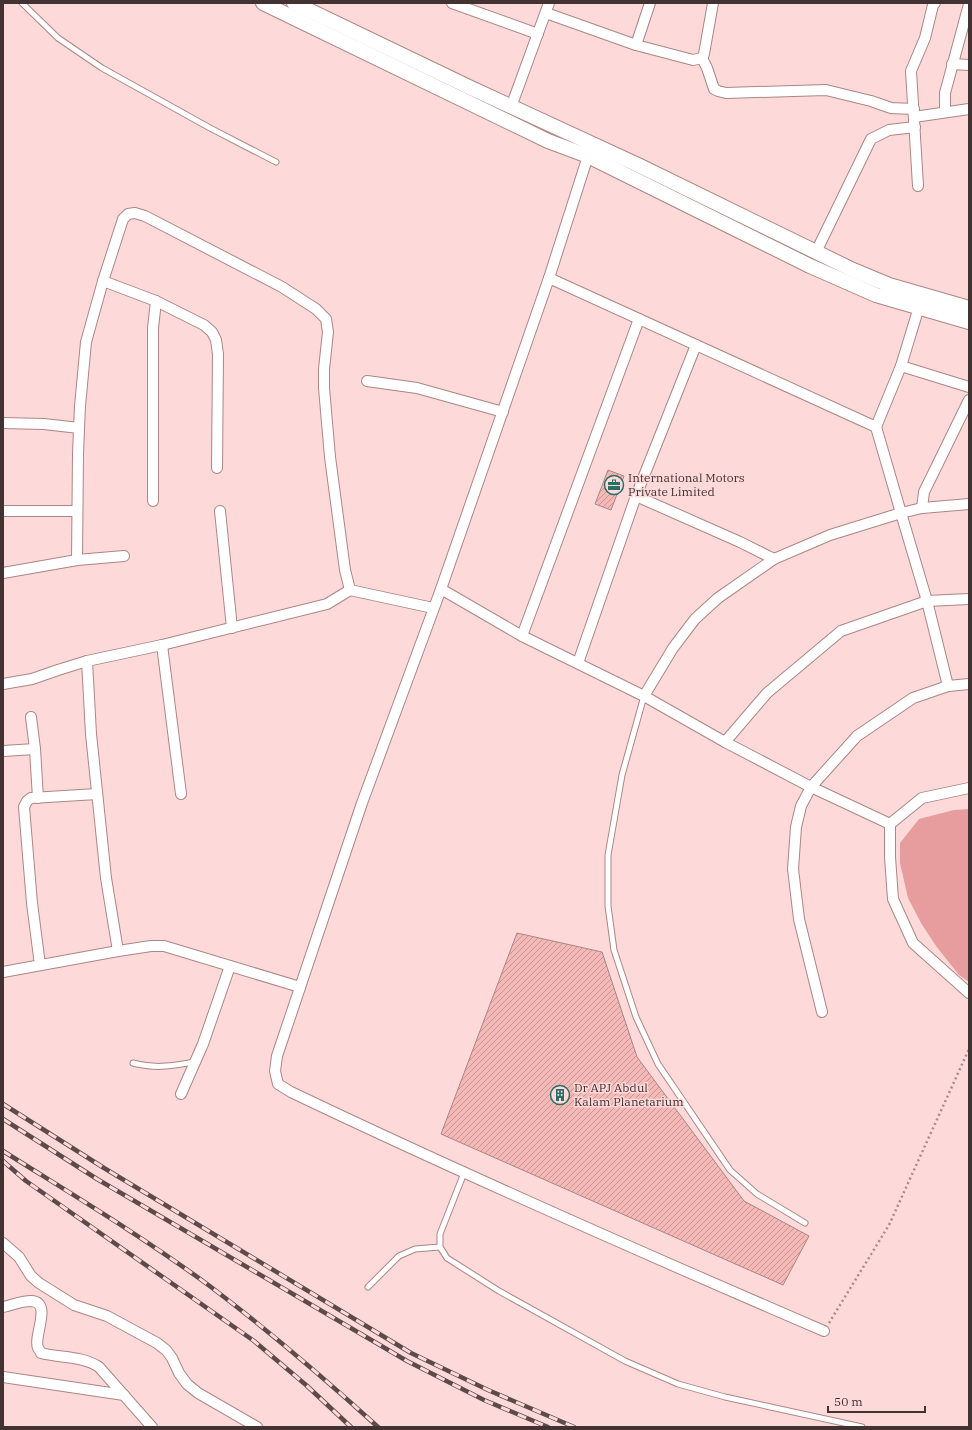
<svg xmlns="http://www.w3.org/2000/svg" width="972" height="1430" font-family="'IBM Plex Serif',serif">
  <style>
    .green { fill: #e79d9d }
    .building { fill: url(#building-hatch); stroke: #ac8484 }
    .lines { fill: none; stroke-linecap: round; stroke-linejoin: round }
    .lane-casing { stroke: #ad8584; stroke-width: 7 }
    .street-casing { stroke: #ad8584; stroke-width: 12 }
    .secondary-casing { stroke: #ad8584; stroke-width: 16 }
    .path { stroke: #a58b8a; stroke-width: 2.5; stroke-dasharray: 2 3; stroke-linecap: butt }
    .lane { stroke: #fff; stroke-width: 5 }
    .street { stroke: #fff; stroke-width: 10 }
    .secondary { stroke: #fff; stroke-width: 14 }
    .rail-casing { stroke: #5d4a4a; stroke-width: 4.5 }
    .rail { stroke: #fddad9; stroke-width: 3; stroke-dasharray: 9; stroke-linecap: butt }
    .labels { text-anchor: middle; stroke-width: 3; stroke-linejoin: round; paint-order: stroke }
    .poi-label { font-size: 12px; fill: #433232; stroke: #fddad9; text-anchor: start }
  </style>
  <defs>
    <pattern id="building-hatch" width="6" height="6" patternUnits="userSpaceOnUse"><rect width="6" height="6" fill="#f4b8b7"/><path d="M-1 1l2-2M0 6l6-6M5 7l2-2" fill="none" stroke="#c79695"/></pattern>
  </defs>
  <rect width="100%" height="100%" fill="#fddad9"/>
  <path class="green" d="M969,809V982L959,975L936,946L921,923L908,898L900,863V843L919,819L954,810Z"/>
  <g class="building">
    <path d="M608,470L624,476L611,510L595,504Z"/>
    <path d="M517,933L602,952L637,1057L744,1201L809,1236L783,1285L441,1134Z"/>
  </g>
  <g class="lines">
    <defs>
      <g id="lane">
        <path d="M22,3L58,38L102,68L210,128L276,162"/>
        <path d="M644,696L622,775L608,855V906L614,950L636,1017L658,1064L730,1170L757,1194L805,1223"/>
        <path d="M133,1063C157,1069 170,1066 194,1062"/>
        <path d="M464,1173L440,1234V1247L447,1258L499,1291L625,1361L678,1384L725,1397L862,1427"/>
        <path d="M368,1287L399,1256L415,1249L440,1247"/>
      </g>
      <g id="street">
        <path d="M452,3L538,34"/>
        <path d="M546,13L636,45L693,60L702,58L704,54L713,3"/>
        <path d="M636,45L650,3"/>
        <path d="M702,58L707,68L714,89L718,91L726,93L826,90L871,101L891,108L914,109"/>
        <path d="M952,64L969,65"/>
        <path d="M511,107L549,3"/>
        <path d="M945,112V93L969,4"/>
        <path d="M914,117L969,109"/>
        <path d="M588,156L549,278L876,427L901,366L919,307"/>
        <path d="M918,186L911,71L925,38L933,5L935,3"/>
        <path d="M816,252L871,139L889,130L915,127"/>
        <path d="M549,278L441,589L522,636L644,696L725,742L811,787L890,824L922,798L969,788"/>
        <path d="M103,281L156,301L204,325L212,332L216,340L218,354L217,468"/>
        <path d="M901,366L969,387"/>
        <path d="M367,381L417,388L503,412"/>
        <path d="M3,423L44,424L79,428"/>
        <path d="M636,496L740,542L774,559"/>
        <path d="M153,501V328L156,301"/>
        <path d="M922,508L924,492L969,400"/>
        <path d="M3,511H77"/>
        <path d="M220,511L232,628"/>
        <path d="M77,560L78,453L80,406L86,342L103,281L123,219L128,214L135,213L145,216L282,287L316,309L326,319L328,332L324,369V388L330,457L345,570L350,590L433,608"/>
        <path d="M3,573L77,560L124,556"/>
        <path d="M441,589L362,803L277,1056L275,1071L278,1084L291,1092C467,1176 645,1254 824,1331"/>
        <path d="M522,636L639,319"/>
        <path d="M162,645L181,794"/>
        <path d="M87,661L91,734L106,878L118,951"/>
        <path d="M578,663L636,496L696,345"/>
        <path d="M3,684L32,679L58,670L87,661L162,645L327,604L350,590"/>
        <path d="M948,686L927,601L901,513L922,508L969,504"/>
        <path d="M644,696L673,648L695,619L718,598L774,559L830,535L901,513L876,427"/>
        <path d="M31,717L35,749L38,798"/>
        <path d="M725,742L767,693L841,631L927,601L969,599"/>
        <path d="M3,751L35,749"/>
        <path d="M890,824V857L893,899L913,943L969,993"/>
        <path d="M40,965L32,903L24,807L27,801L31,798L97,794"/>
        <path d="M3,972L118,951L151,946H164L300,987"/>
        <path d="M822,1012L799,919L793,869L796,827L801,806L811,787L857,736L913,698L948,686L969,684"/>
        <path d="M181,1094L203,1044L230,966"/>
        <path d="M3,1243L19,1257L31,1276L39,1283L74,1305L107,1316L157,1343L166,1350L172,1358L179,1373L187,1384L198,1393L257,1427"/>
        <path d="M3,1307C12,1305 21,1301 31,1301C53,1302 33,1336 38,1348C38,1348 41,1352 41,1353C60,1358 83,1356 99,1367L152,1427"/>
        <path d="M3,1377L124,1395"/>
      </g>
      <g id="secondary">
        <path d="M263,3L548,141L588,156L810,266L876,295L969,322"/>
        <path d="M294,3L471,88L638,165L853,270L889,285L969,308"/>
      </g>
    </defs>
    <use href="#lane" class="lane-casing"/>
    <use href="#street" class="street-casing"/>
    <use href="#secondary" class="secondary-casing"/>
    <path class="path" d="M829,1323L889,1225L969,1049"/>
    <use href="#lane" class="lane"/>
    <use href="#street" class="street"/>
    <use href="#secondary" class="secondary"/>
    <defs>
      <g id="rail">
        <path d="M3,1104L104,1168L411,1353L488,1390L574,1427"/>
        <path d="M3,1119L97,1179L407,1361L484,1400L548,1427"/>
        <path d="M3,1151C73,1195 145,1238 211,1287C269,1331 324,1378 378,1427"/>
        <path d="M3,1161L26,1181L254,1341L306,1385L351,1427"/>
      </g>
    </defs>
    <use href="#rail" class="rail-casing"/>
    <use href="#rail" class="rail"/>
  </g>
  <defs>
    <symbol id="office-ring" viewBox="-11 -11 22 22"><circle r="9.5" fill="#fddad9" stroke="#296f65" stroke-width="1.5"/><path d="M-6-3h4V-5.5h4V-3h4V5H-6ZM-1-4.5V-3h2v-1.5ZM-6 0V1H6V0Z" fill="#296f65"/></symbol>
    <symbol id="building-ring" viewBox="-11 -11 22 22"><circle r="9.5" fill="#fddad9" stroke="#296f65" stroke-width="1.5"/><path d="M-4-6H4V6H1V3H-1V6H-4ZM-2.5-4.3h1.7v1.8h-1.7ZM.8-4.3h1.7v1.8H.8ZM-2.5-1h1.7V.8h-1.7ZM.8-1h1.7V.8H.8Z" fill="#296f65"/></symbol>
  </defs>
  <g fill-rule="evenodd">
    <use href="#office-ring" x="603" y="474" width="22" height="22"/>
    <use href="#building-ring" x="549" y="1084" width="22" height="22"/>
  </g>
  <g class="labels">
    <g class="poi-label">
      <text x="628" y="482">International Motors<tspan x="628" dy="14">Private Limited</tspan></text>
      <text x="574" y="1092">Dr APJ Abdul<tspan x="574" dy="14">Kalam Planetarium</tspan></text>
    </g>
  </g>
  <rect width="972" height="1430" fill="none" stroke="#433232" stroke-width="8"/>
  <path d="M828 1406v6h97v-6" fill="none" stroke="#433232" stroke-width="2"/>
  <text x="834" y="1406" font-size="12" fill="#433232" stroke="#fddad9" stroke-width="3" paint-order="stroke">50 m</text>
</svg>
